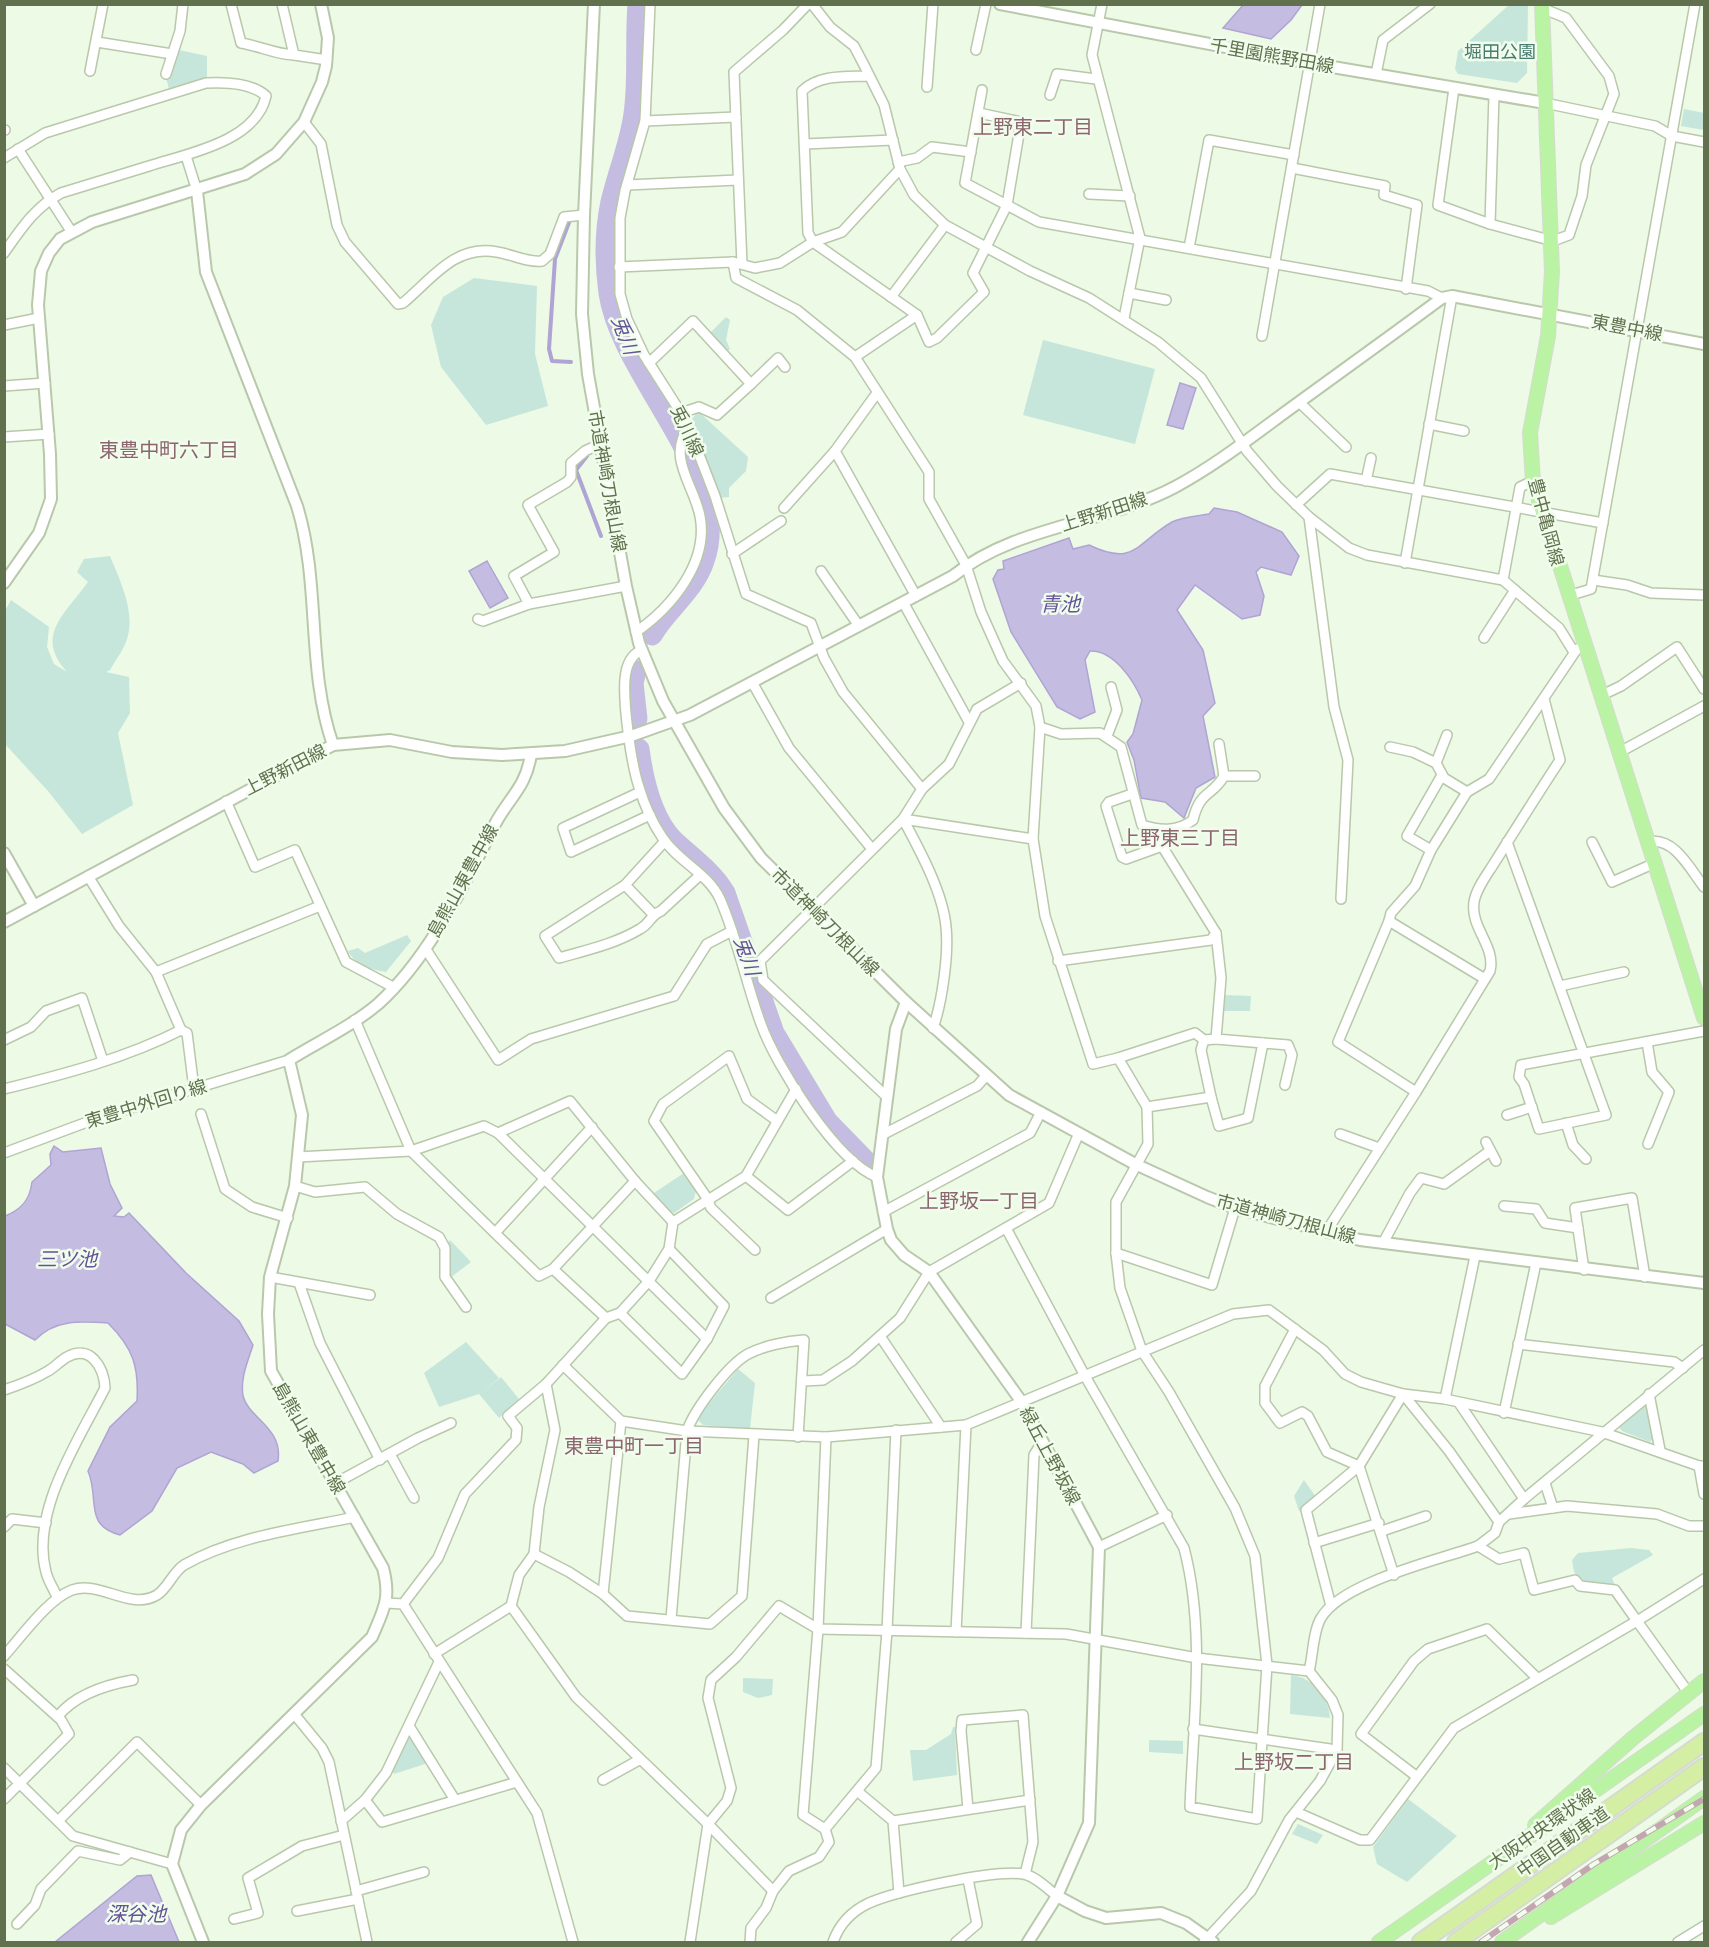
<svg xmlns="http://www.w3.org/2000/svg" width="1709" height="1947" font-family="Overpass,'Noto Sans JP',sans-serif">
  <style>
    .green { fill: #c6e6dc }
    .water { fill: #c5bce2; stroke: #afa4d3; stroke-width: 1.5 }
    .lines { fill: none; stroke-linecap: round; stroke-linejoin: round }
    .stream { stroke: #afa4d3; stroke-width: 4 }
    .river { stroke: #c5bce2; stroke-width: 21 }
    .minor-casing { stroke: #b9c8ab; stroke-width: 12 }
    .tertiary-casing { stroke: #b9c8ab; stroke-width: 14 }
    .primary-casing { stroke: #d6dad1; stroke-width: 16 }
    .motorway-casing { stroke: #d6dad1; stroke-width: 20 }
    .minor { stroke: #fff; stroke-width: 9 }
    .tertiary { stroke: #fff; stroke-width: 10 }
    .primary { stroke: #bbf3a5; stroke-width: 14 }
    .motorway { stroke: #d4efa3; stroke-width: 16 }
    .rail-casing { stroke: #c3a6b0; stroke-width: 6 }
    .rail { stroke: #f1fdec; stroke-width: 4; stroke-dasharray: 11; stroke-linecap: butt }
    .labels { text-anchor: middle; stroke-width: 5; stroke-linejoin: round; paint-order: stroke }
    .park-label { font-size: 18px; fill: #497b71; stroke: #f1fdec }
    .street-label { font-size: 18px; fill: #61714d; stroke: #f1fdec }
    .neighbourhood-label { font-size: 20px; fill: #8d656f; stroke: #f1fdec }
    .water-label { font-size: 20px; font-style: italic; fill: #645396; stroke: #f1fdec }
  </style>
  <rect width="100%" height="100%" fill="#ecfae6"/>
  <g class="green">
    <path d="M1510,4L1528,5L1527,73L1517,83L1458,74L1455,69L1458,51Z"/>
    <path d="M179,50L207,56V78L169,89L166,77L170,76Z"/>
    <path d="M1684,109L1704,113V130L1681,126Z"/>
    <path d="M474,278L537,286L535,354L548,406L486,425L441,367L431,325L443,297Z"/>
    <path d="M726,317L730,320L726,340L730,349L727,352L710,333Z"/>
    <path d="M1043,340L1155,369L1135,444L1023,415Z"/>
    <path d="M697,413H700L748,457L746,471L729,488V497L718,498L692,428V419Z"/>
    <path d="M110,556C120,581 137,614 126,642C122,652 115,661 110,670L106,672L129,677L130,713L118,733L133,805L82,834L48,791L5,744V611L11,600L49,627L47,647L54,664L67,672C34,636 65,614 88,582L77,572L84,559Z"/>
    <path d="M407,935L411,941L386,972C372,970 355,965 348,951L358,948L365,953Z"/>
    <path d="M1224,995L1251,996L1250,1011H1224Z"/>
    <path d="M684,1173L696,1190L694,1199L674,1213L668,1211L654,1193Z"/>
    <path d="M450,1240L471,1262L450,1278L447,1243Z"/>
    <path d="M466,1342L499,1378L482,1393L501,1377L519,1399L499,1418L479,1394L439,1407L424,1373Z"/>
    <path d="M738,1369L755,1383L750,1429L703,1425L698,1420L699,1415Z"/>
    <path d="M1644,1404H1647L1653,1439L1650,1442L1622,1431L1619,1427Z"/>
    <path d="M1304,1480L1316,1497L1299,1511L1294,1496Z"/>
    <path d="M1631,1548L1649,1550L1653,1555L1612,1578L1615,1586L1584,1582L1574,1572L1572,1560L1578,1553Z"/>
    <path d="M1291,1675C1313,1678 1328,1695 1330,1718L1290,1714Z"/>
    <path d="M743,1678L773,1679L772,1695L758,1698L743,1692Z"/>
    <path d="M953,1727H955L957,1775L913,1781L910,1750H926L951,1734Z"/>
    <path d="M412,1738L428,1763L394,1774L392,1770L407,1739Z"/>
    <path d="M1149,1740L1183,1741V1754L1149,1752Z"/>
    <path d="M1408,1799L1457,1836L1407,1882L1377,1864L1373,1847Z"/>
    <path d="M1298,1824L1323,1835L1317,1844L1292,1834Z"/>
  </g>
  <g class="water">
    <path d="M1244,4H1302V5L1291,20L1271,39L1223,28Z"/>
    <path d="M1180,383L1196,388L1183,429L1167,425Z"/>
    <path d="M1214,508L1237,512L1282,532L1299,556L1291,575L1261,567L1256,572L1264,596L1260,615L1242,619L1195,585L1177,610L1203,650L1215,703L1203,716L1215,777L1196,788L1184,818L1165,802L1141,798L1134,760L1127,742L1133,734L1142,700C1134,681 1114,650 1090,651L1085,660L1095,712L1080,719L1057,707L1011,632L993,579L998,570L1004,569L1003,561L1069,538L1073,549L1089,545C1135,567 1136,543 1172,522C1182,517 1198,516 1209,514Z"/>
    <path d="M487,561L508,598L490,608L469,571Z"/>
    <path d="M54,1146L63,1152L101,1148L110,1184L122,1208L114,1216L124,1217L129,1213L186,1273L239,1321L253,1345C248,1361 240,1378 243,1396C249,1419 283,1427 278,1461L254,1473L243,1464L211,1452L177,1468L152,1511L120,1535C83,1525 100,1499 88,1471L110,1427L137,1401C139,1366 133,1348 108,1323C81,1321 55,1319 35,1340L5,1324V1216C21,1210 30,1200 32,1182L51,1165L50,1154Z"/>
    <path d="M151,1875L179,1942H55L137,1876Z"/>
  </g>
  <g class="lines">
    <g class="stream">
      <path d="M570,220L555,259L549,349L552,361L571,362"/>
      <path d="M587,456L576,470L601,536"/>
    </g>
    <g class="river">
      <path d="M638,4C635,41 639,78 634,114C630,144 618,172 611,202C605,230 605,264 609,293C621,377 735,476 704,561C694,591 667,609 652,635"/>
      <path d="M636,671L633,683L637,719"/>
      <path d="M639,749C643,779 651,817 673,840C691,857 713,872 725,893L774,1033L827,1121L865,1160"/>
    </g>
    <defs>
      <g id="minor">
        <path d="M231,4L241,43C260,46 274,54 294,55"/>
        <path d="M282,4L294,55L327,60"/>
        <path d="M650,4L645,121L625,191L620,218V294L627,319L644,355L681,413L693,439L715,496L746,594L811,623L824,658L843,692L922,789"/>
        <path d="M812,4L830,27L854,46L864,65L884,105L900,169L914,195L945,225L1030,271L1089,298L1158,342L1201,378L1247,451L1277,486L1309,517L1349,548L1367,555L1503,580L1559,628L1574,652"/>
        <path d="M1102,4L1092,55L1140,238L1124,318"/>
        <path d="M97,42L172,54"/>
        <path d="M976,50L986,4"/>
        <path d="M90,71L103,4"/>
        <path d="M166,74L180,31L183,4"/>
        <path d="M1376,74L1383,40L1430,4"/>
        <path d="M869,76C846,77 820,74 802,91L808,233L813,242L917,315L929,342L937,338L984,292L973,273L1007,205L1021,122L979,113"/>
        <path d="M927,87L933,4"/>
        <path d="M1454,88L1438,205L1490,224L1553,241L1569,235L1582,196L1586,165L1614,94L1609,76L1566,18L1542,8"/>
        <path d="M982,90L965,183L1039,222L1428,291L1442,298"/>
        <path d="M1050,95L1057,74L1096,79"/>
        <path d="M1545,103L1655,126L1672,136L1704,142"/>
        <path d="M645,121L736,117"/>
        <path d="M304,122L321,144L337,225L345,242L398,304L403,303C432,279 455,244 497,252C511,254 528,263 542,261L550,254L564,217L584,215"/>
        <path d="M4,130H5"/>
        <path d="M805,144L893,140"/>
        <path d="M18,149L71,231"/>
        <path d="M186,156L197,191"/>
        <path d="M4,158L45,133L206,83C224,82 252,83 266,96C256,142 186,154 149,166C119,175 90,184 61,193C34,208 21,229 4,253"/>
        <path d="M898,162L917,158L932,147L971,152"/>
        <path d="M1292,168L1385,186L1384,195L1417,205L1406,289"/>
        <path d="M627,185L738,180"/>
        <path d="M1089,194L1130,196"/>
        <path d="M1490,224L1494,95"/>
        <path d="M1189,248L1209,140L1294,155"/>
        <path d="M733,262L736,278L797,310L855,357L929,472V499L966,565L981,612L1003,661L1036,706L1040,727L1033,839L1045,916L1093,1064L1118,1058L1147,1107L1148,1144L1116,1202V1253L1120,1288L1142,1351L1169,1392L1235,1508L1255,1556L1267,1665L1257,1819L1190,1807C1193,1722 1206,1632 1184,1548L1085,1376L1006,1228"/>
        <path d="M742,264L734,72L783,30L808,4"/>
        <path d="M619,267L733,262L755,268L780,263L813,242L842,232L900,169"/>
        <path d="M1129,293L1166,300"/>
        <path d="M891,297L945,225"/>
        <path d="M4,325L39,318"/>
        <path d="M1262,336L1320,4"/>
        <path d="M855,357L917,315"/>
        <path d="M649,363L693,321L751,384L717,415L699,407L681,413"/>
        <path d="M751,384L778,358L785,367"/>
        <path d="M4,386L45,383"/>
        <path d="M877,393L835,451L916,596"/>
        <path d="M1299,402L1346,447"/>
        <path d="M1429,424L1464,431"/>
        <path d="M4,437L49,434"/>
        <path d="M1366,481L1371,458"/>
        <path d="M1296,505L1330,474L1603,523"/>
        <path d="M784,508L835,451"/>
        <path d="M1309,517L1334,707L1348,760L1341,899"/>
        <path d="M732,554L781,521"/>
        <path d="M1405,563L1452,296"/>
        <path d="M821,571L859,626"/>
        <path d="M1503,580L1520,487L1533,481"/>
        <path d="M1593,580L1627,585L1651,593L1704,595"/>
        <path d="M1568,596L1591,589L1695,4"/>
        <path d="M903,602L969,722"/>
        <path d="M529,604L626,586"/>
        <path d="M478,619L483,621L529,604L514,576L554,552L528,505L567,482L571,477V463L585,451L600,444"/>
        <path d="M636,632C672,607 709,562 700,516C694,485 667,458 688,428"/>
        <path d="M1484,638L1515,590"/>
        <path d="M642,650C630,655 626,667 625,679C623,704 631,763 639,787C644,804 652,822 662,837C677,861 708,873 720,899C738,940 746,983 761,1024C776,1066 836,1161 877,1177"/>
        <path d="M752,682L789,748L872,849"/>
        <path d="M1600,696L1621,686L1677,647L1704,689"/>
        <path d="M1040,727L1061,734L1100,733L1121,747L1142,825C1160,831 1177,832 1193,820C1200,790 1212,797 1224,776H1255"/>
        <path d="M1107,736L1117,710L1111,687"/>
        <path d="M1219,744L1224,776"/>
        <path d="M1390,747L1413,752L1436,763L1444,778L1467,792L1489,779L1577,649"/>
        <path d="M1618,753L1704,706"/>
        <path d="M1436,763L1447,735"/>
        <path d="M640,792L563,828L571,852L650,815"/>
        <path d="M1132,794L1109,802L1106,806L1122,857L1126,859L1162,846"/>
        <path d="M226,801L255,867L295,850L346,962L393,987"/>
        <path d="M665,841L625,885L545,936L559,958C587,950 615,944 640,929C651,923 649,916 661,911L700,875"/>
        <path d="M1507,842L1606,1115L1539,1129L1524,1084L1519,1077L1521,1065L1704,1031"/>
        <path d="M1592,842L1612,882L1655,863"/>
        <path d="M1648,842C1674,836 1690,869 1704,887"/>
        <path d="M1431,850L1467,792"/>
        <path d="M88,876L119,926L156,972L181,1030L187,1033L194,1089"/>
        <path d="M625,885L653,914"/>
        <path d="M1389,921L1391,913L1415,886L1431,850L1407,836L1442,775"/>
        <path d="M425,948L498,1060L531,1039L674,996L707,944L732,931"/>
        <path d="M1058,961L1211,940L1216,933L1162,846L1159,831"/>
        <path d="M156,972L320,906"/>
        <path d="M1560,986L1624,972"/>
        <path d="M355,1020L411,1151L539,1276L553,1269L606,1318"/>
        <path d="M933,1028C942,1003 949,953 946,927C943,892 919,849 903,819L1033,839"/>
        <path d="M4,1040L31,1027L46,1011L82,998L103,1061"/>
        <path d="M1204,1040L1201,1050L1211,1097"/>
        <path d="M1647,1042L1652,1072L1669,1092L1648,1144"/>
        <path d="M1263,1043L1288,1045L1292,1055L1285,1085"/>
        <path d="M1118,1058L1195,1033L1204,1040L1216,1039"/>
        <path d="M4,1089C65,1074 126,1058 181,1030"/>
        <path d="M1416,1092L1338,1042L1389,921L1485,979"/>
        <path d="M887,1097L763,980L760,961L903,819L922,789L949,764L977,709L1021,683"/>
        <path d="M1147,1107L1211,1097L1219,1126L1248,1118L1263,1043L1216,1039L1221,978L1216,933"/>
        <path d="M201,1114L225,1189L252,1207L288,1218"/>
        <path d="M1507,1115L1532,1107"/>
        <path d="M1566,1123L1573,1145L1586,1159"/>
        <path d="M498,1133L570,1101L635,1181L673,1222"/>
        <path d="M1340,1134L1379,1148"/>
        <path d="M882,1135L977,1086L986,1076"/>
        <path d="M1486,1142L1496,1161"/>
        <path d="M4,1153L98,1118L289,1060"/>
        <path d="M298,1157L411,1151L484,1126L498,1133L707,1339"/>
        <path d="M746,1176L788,1210L853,1161"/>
        <path d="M295,1186L315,1192L365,1187L397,1214L439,1237L445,1248V1277L466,1307"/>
        <path d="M1504,1206L1536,1209L1545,1223L1578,1228"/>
        <path d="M883,1212L1030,1133L1041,1112"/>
        <path d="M1326,1232L1416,1092L1490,971C1496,946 1470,928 1474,902C1476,889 1486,876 1493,865C1515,830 1537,795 1560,760L1544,699"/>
        <path d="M495,1233L592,1127"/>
        <path d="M1383,1243L1410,1193L1421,1178L1444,1184L1490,1151"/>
        <path d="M755,1250L711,1208L707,1198L654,1121L663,1104L729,1056L747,1099L776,1120"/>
        <path d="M1116,1253L1212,1285L1235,1208"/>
        <path d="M553,1269L635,1181"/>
        <path d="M1584,1270L1575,1208L1632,1198L1645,1277"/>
        <path d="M270,1277L370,1295"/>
        <path d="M299,1283L320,1343L380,1460"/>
        <path d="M771,1298L887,1229"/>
        <path d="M620,1313L682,1374L707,1339L724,1306L669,1249"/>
        <path d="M1295,1329L1265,1386V1403L1280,1423L1302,1412L1308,1416L1327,1452L1359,1466L1394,1575"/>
        <path d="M880,1336L941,1427"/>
        <path d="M1518,1344L1674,1362L1683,1368"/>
        <path d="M563,1365L621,1421L687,1431L826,1437L966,1425L1233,1314L1269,1310L1323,1350L1345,1374L1361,1382L1403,1394L1445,1399L1602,1432L1699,1466H1704"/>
        <path d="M803,1381L823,1380L852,1361L900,1318L929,1272L1049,1203L1079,1133"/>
        <path d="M4,1390C19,1385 35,1379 48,1371C55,1367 60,1361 67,1357C91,1344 104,1368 105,1388C79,1439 30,1512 46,1572C48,1581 54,1589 57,1597"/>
        <path d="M1649,1394L1660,1450"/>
        <path d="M1445,1399L1475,1256"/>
        <path d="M1459,1403L1524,1499"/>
        <path d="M1504,1413L1536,1263"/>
        <path d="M390,1454L414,1498"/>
        <path d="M1699,1466L1704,1494"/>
        <path d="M1545,1483L1553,1508"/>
        <path d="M334,1484L418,1438L451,1423"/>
        <path d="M1509,1514L1567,1506L1657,1514L1689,1526H1704"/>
        <path d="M4,1527L12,1519L46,1523"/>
        <path d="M1382,1531L1426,1516"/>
        <path d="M1314,1543L1379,1523"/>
        <path d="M1099,1547L1167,1515"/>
        <path d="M534,1554L569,1572L603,1594L627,1616L710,1624L742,1596L754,1435"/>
        <path d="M603,1594L621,1421"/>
        <path d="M387,1603L403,1604L537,1813L573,1942"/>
        <path d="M403,1604L438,1558L465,1494L516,1440L517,1428L508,1416L546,1384L606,1318L620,1313L649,1281L669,1249L673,1222L746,1176L796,1089"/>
        <path d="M511,1606L576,1697L708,1824L773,1891"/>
        <path d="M1331,1606L1306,1510L1359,1466L1403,1394L1449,1451L1499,1522"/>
        <path d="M671,1619L687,1431C694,1410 728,1365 748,1354C763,1346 787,1341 804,1340L798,1437"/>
        <path d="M956,1632L966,1425"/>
        <path d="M1026,1633L1034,1455L1042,1442"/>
        <path d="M434,1654L511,1606L519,1575L534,1554L539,1507L555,1430L546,1384"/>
        <path d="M4,1656C22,1636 48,1599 72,1590C100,1580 130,1611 157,1595C168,1588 173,1572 184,1565C235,1536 298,1529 355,1517"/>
        <path d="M4,1669L61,1720L69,1734L4,1799"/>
        <path d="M1309,1671C1313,1656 1313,1631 1321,1618C1342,1582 1439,1560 1478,1546L1495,1533L1499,1522L1524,1499L1704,1350"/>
        <path d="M1688,1692L1637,1621L1704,1579"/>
        <path d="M295,1715L322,1748L329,1762L367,1942"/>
        <path d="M58,1716C76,1694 105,1685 133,1680"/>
        <path d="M409,1726L455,1800"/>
        <path d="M1193,1729L1330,1749"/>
        <path d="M4,1768L73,1836L172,1864"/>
        <path d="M1416,1776L1361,1734L1414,1661L1428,1649L1487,1629L1536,1677"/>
        <path d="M603,1780L639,1760"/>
        <path d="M857,1791L893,1821L899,1893"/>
        <path d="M365,1800L382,1822L517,1782"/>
        <path d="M968,1809L961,1731L962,1720L1023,1715L1033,1842L1025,1874"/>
        <path d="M1296,1812L1360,1840H1370L1454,1728L1637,1621L1615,1590L1580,1586L1575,1580L1534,1590L1524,1553L1499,1559L1478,1546"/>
        <path d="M58,1821L137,1742L201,1805"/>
        <path d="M341,1821L365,1800L386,1773L439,1662"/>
        <path d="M893,1821L1030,1800"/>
        <path d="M825,1829L876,1768L887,1631L896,1430"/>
        <path d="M356,1891L424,1872"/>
        <path d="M297,1911L358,1899"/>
        <path d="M234,1919L258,1913L248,1878L302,1846L344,1835"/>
        <path d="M17,1924L35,1905L41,1889L78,1851L120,1860L130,1852"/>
        <path d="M690,1942L708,1824L727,1801L731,1788L708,1698L711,1680L736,1657L779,1606L818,1629L1066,1634L1197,1658L1309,1671L1332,1700L1338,1715L1337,1750L1320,1781L1289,1820L1251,1891L1204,1942"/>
        <path d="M750,1942L751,1928L766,1908L773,1891L789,1871L819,1857L829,1842L825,1829L803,1815L818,1629L826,1437"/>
        <path d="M833,1942C839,1925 852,1911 869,1903C897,1891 994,1869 1023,1874C1034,1875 1048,1889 1057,1896"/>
        <path d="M956,1942L977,1924L968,1879"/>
        <path d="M1678,1942L1704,1926"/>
      </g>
      <g id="tertiary">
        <path d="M594,4L584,215L582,314L588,374L626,586L639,643L663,701L724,808L761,858L906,1002L1009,1095L1135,1164L1207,1197L1235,1208L1360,1240L1704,1283"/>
        <path d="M1000,4L1309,63L1545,103"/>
        <path d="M197,191L206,272L297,506C321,584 306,668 333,745"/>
        <path d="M4,583L39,533L51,499L50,454L38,305L41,271L49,253L60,239L92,222L245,174L276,154L304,122L322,82L326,66L328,38L321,4"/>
        <path d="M4,853L34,906"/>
        <path d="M4,922L333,745L390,740L452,752L502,755L565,751L631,736L690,715L953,576C1016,525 1105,524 1175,487C1216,465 1254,435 1291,408C1342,371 1392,335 1442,298L1452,296L1704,344"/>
        <path d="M906,1002L896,1029L877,1177L887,1229L891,1240L904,1255L929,1272L1021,1401L1099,1547L1089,1823L1057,1896L1028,1942"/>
        <path d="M1057,1896L1085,1911L1106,1918L1161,1913L1186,1923L1213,1942"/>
        <path d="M203,1942L172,1864L181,1830L201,1805L372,1637C384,1609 391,1598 383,1568L271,1371L268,1314L270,1277L295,1186L302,1115L289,1060C318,1042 352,1026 378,1004C429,958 463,886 494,826C509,797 526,788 531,754"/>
      </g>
      <g id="primary">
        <path d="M1542,4L1552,272L1548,336L1530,433L1533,481L1704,1018"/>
        <path d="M1535,1825L1633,1738L1704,1681"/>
        <path d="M1551,1917L1704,1823"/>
        <path d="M1379,1942L1704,1714"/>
        <path d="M1502,1942L1704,1798"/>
      </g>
      <g id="motorway">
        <path d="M1421,1942L1704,1742"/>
        <path d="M1456,1942L1704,1767"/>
      </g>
    </defs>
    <use href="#minor" class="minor-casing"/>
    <use href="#tertiary" class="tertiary-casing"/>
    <use href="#primary" class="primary-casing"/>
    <use href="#motorway" class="motorway-casing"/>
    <use href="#minor" class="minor"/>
    <use href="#tertiary" class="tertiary"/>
    <use href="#primary" class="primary"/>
    <use href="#motorway" class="motorway"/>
    <defs>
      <path id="rail" d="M1481,1942L1594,1864L1704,1799"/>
    </defs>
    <use href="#rail" class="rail-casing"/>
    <use href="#rail" class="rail"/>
  </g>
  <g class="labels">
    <g class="park-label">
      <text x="1500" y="58">堀田公園</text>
    </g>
    <g class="street-label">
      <text transform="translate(1272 56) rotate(10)" y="6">千里園熊野田線</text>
      <text transform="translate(1627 328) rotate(11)" y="6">東豊中線</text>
      <text transform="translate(687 431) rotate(65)" y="6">兎川線</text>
      <text transform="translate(607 481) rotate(80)" y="6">市道神崎刀根山線</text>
      <text transform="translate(1104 512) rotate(-18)" y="6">上野新田線</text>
      <text transform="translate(1546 522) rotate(75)" y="6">豊中亀岡線</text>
      <text transform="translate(285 770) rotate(-27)" y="6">上野新田線</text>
      <text transform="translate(463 881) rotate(-61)" y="6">島熊山東豊中線</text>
      <text transform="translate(825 922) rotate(45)" y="6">市道神崎刀根山線</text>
      <text transform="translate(146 1104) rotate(-17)" y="6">東豊中外回り線</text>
      <text transform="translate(1286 1219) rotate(15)" y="6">市道神崎刀根山線</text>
      <text transform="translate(309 1438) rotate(60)" y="6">島熊山東豊中線</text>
      <text transform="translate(1050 1456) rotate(62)" y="6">緑丘上野坂線</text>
      <text transform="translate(1542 1829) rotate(-35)" y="6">大阪中央環状線</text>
      <text transform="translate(1563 1842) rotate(-35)" y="6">中国自動車道</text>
    </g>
    <g class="neighbourhood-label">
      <text x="1033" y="134">上野東二丁目</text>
      <text x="169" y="457">東豊中町六丁目</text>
      <text x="1180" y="845">上野東三丁目</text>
      <text x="979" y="1208">上野坂一丁目</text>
      <text x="634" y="1453">東豊中町一丁目</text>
      <text x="1294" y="1769">上野坂二丁目</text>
    </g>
    <g class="water-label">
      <text transform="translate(625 335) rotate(69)" y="7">兎川</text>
      <text x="1060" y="611">青池</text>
      <text transform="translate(747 956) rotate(71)" y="7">兎川</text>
      <text x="67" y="1266">三ツ池</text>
      <text x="136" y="1921">深谷池</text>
    </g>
  </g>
  <rect width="1709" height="1947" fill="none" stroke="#61714d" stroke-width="12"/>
</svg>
